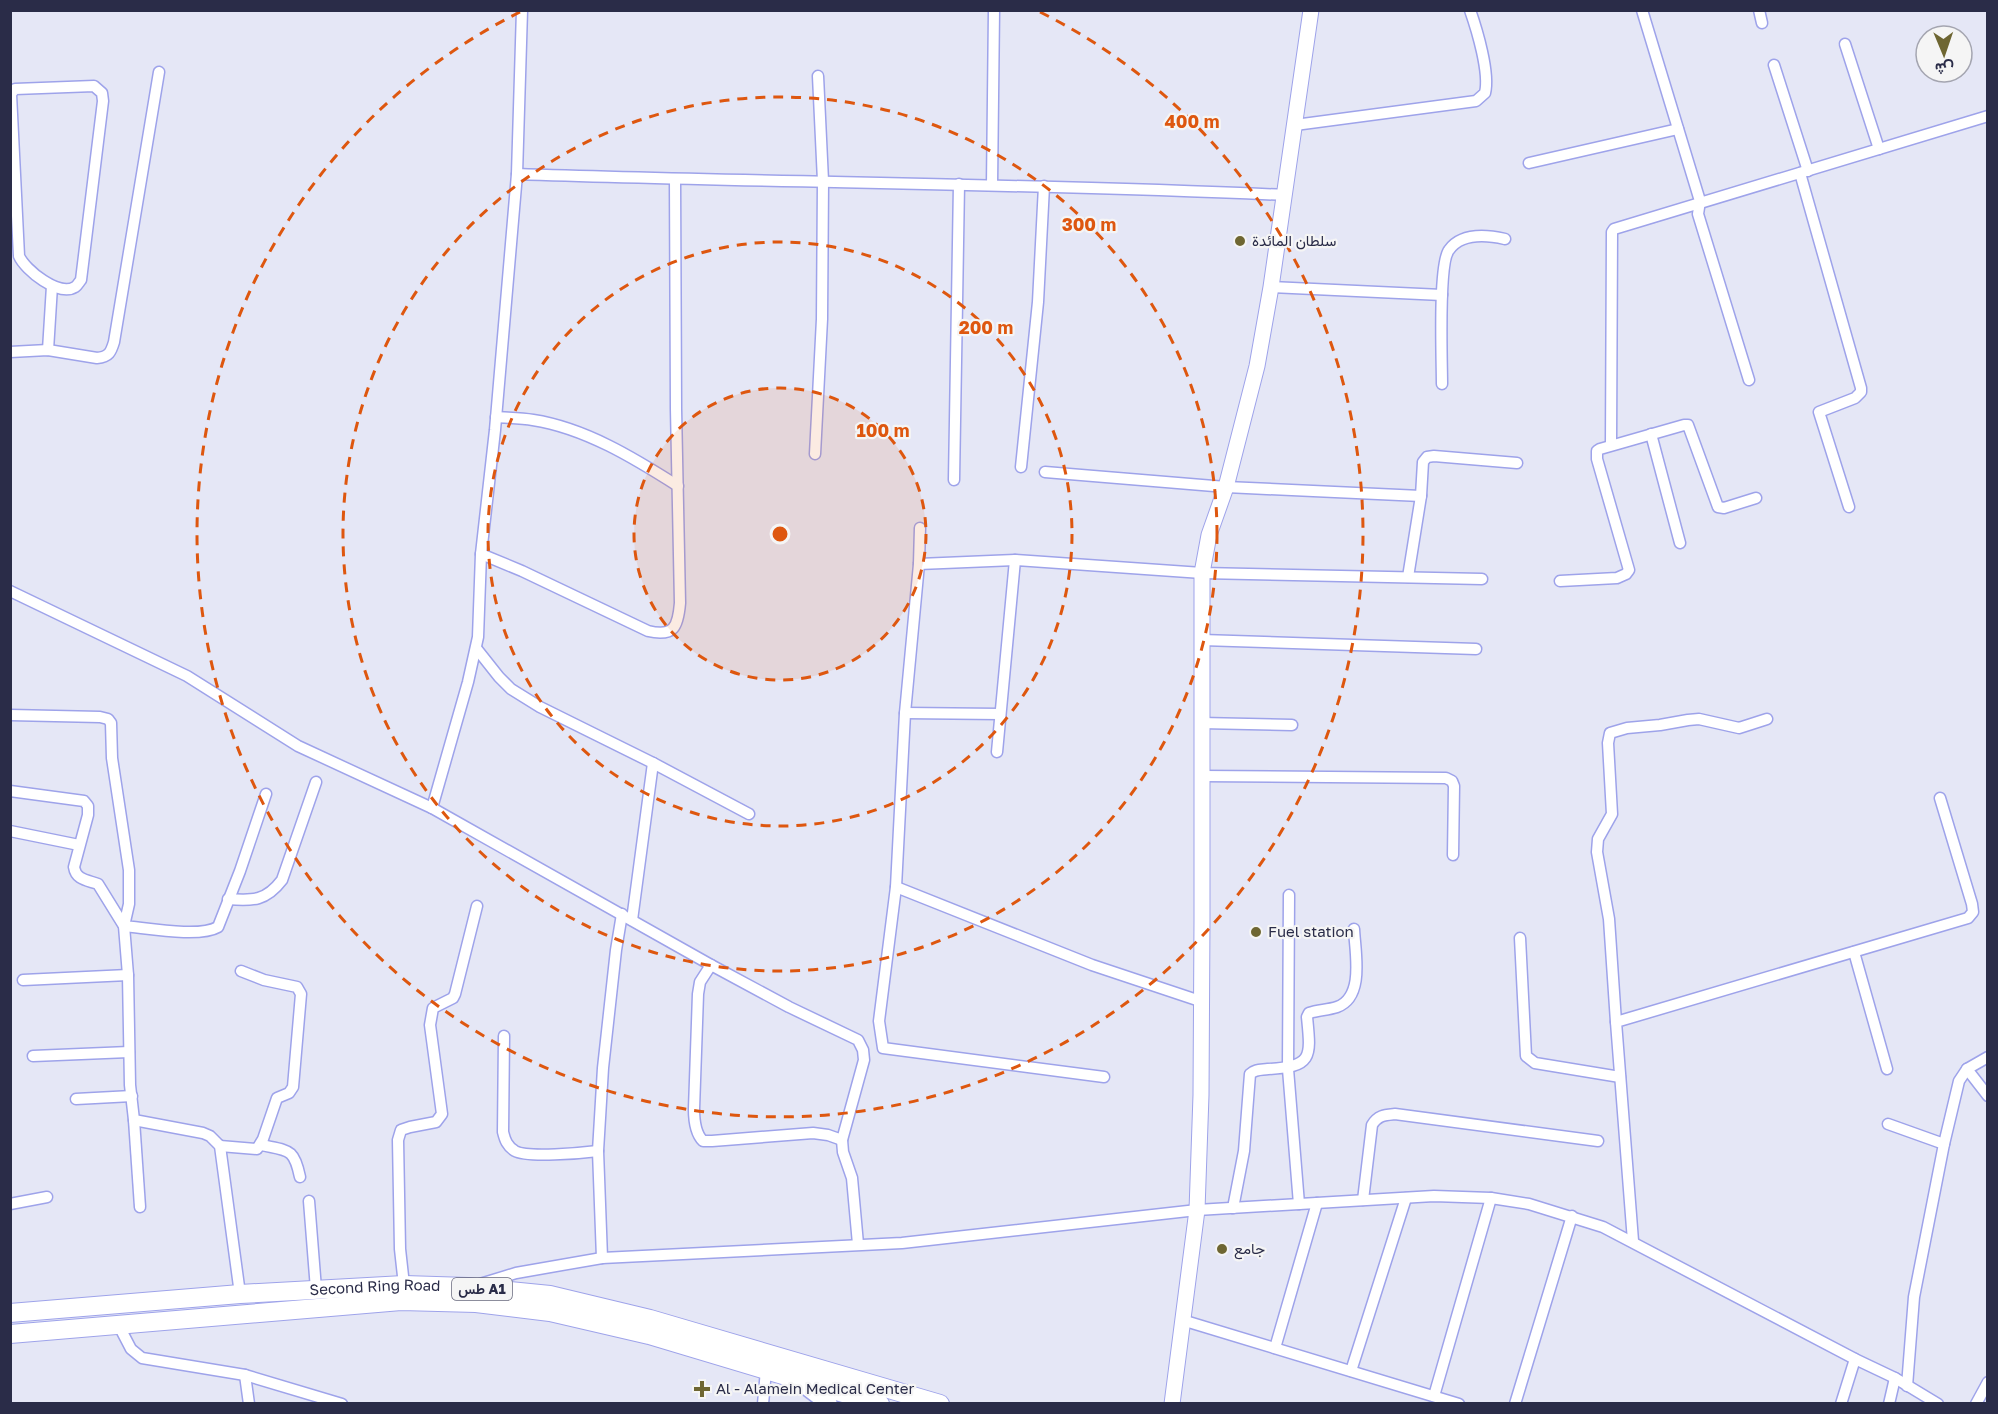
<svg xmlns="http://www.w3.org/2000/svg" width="1998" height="1414" font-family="'Golos Text',Vazirmatn,sans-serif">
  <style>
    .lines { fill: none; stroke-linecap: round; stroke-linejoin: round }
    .minor-casing { stroke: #9ea3ea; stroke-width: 13 }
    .secondary-casing { stroke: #9ea3ea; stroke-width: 17 }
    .primary-casing { stroke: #9ea3ea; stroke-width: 19 }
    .trunk-casing { stroke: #9ea3ea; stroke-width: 20 }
    .minor { stroke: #fff; stroke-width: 10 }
    .secondary { stroke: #fff; stroke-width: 15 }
    .primary { stroke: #fff; stroke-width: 16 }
    .trunk { stroke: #fff; stroke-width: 18 }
    .ring { fill: none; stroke: #de570f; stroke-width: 3; stroke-dasharray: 10 8 }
    .poi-dot { fill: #6e6632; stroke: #f5f5f5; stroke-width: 2 }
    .labels { text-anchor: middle; stroke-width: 4.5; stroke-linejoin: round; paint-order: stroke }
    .shield { fill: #f5f5f5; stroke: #67687c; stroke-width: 1.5 }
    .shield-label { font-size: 14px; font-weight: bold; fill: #2a2c48 }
    .poi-label { font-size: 15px; fill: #2a2c48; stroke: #f5f5f5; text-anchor: start }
    .street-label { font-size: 15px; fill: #2a2c48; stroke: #f5f5f5 }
    .centre { fill: #de570f; stroke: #f5f5f5; stroke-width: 3 }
    .ring-label { font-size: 18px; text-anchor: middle; font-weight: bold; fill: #de570f; stroke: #f5f5f5; stroke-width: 4.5; stroke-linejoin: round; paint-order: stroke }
  </style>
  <rect width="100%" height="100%" fill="#e5e7f6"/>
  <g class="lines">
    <defs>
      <g id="minor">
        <path d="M1642,10L1700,201L1698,214L1749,380"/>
        <path d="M1759,10L1762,23"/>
        <path d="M1845,44L1879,149"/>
        <path d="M1774,65L1808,171"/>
        <path d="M94,86L102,93L103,101L81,280C79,282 78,285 75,287C59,297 25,270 19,256L11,94L15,89Z"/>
        <path d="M1295,125L1476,101L1485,93C1490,73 1477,30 1470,10"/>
        <path d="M1529,163L1678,129"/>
        <path d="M1800,173L1861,388V392L1855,398L1819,412L1849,507"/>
        <path d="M517,174L522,10"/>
        <path d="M992,185L994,10"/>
        <path d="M1271,287L1442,295"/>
        <path d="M48,350L52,286"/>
        <path d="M10,352L48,350L97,358C109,357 111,352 114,342L159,72"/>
        <path d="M1442,384C1442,362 1438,264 1449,250C1462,232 1487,235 1505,239"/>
        <path d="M496,417C508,418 521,418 533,420C585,428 634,458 678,486"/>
        <path d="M1651,434L1680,543"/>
        <path d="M1611,445L1612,232L1614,229L1988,116"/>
        <path d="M815,454L822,319L823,181L818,76"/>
        <path d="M1021,467L1038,302L1044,186"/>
        <path d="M1045,472L1226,487L1421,496"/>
        <path d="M954,480L959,184"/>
        <path d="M920,528L919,564L905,713L896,887L879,1021L883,1048L1104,1077"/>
        <path d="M481,554L522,571L648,631C674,637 678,627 680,603L676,409L675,179"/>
        <path d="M919,564L1015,560"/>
        <path d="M1408,577L1421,496L1423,462L1427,457L1434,456L1517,463"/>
        <path d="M1560,581L1617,578L1626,574L1629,570L1597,459V451L1600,449L1684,425H1688L1718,507L1724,508L1756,498"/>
        <path d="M10,591L187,676L298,746L432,808L711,965L789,1007L858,1040L863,1050L864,1060L842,1140L843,1152L852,1178L858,1244"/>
        <path d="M1202,640L1476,649"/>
        <path d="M476,648L499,677L511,689L540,707L653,763L632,920"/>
        <path d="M905,713L1000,714"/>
        <path d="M10,715L100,717L108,719L111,723L112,758L129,870V904L124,926C147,928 199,938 218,927L240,871L266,794"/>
        <path d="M1201,723L1292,725"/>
        <path d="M997,752L1015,560L1202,573L1482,579"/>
        <path d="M653,763L749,814"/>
        <path d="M1202,776L1446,778L1452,781L1454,786L1453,855"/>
        <path d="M10,791L84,801L88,806V815L74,867C76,880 87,880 98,884L124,926L128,975L130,1085L134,1120L203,1133L210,1136L220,1146L240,1294"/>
        <path d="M432,808L468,682L478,637L481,554L495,430L517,174C773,183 1028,183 1284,195"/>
        <path d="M10,831L79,845"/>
        <path d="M896,887L1092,965L1200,1001"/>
        <path d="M1289,895L1288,1069L1299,1204"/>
        <path d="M228,899C253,901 266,901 282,880L316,782"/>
        <path d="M1520,938L1526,1056L1535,1063L1620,1077"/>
        <path d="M1854,952L1887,1069"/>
        <path d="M711,965L700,982L698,994L694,1109C694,1120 695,1133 703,1141H712L813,1133L828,1135L842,1140"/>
        <path d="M23,980L128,975"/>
        <path d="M1616,1022L1609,919L1597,852L1598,839L1612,814L1608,743L1610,733L1627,728L1660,725L1688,720L1699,719L1739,728L1767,719"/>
        <path d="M504,1036L503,1132C505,1140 507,1146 515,1151C527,1158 582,1153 598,1151"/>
        <path d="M33,1056L129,1052"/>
        <path d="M1967,1069L1988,1096"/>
        <path d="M76,1099L132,1096"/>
        <path d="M134,1120L140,1207"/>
        <path d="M1888,1124L1944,1144"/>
        <path d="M261,1145C289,1151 294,1148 300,1177"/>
        <path d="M220,1146L257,1149L263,1139L277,1098L289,1093L293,1087L301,994L297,987L264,980L241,971"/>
        <path d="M1363,1200L1372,1125C1378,1115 1385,1115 1395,1114L1598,1141"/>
        <path d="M309,1201L316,1289"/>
        <path d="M10,1204L47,1197"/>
        <path d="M1233,1208L1244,1151L1250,1074C1255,1069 1261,1070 1268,1069C1313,1067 1311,1057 1307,1017L1309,1013C1318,1010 1328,1010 1337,1007C1365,997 1355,952 1354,929"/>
        <path d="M1633,1241L1616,1022L1968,918L1973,912L1972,904L1940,798"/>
        <path d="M602,1258L598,1151L603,1068L616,950L622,914"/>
        <path d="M480,1284L516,1273L602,1258L902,1243L1197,1210L1434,1196L1491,1198L1529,1204L1603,1227L1855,1359L1895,1378L1938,1404"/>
        <path d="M404,1285L400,1249L398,1140L401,1130L410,1127L436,1122L442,1114L430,1025L433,1008L453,998L455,994L477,906"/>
        <path d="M1182,1320L1459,1404"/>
        <path d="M119,1326L131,1349L142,1358L245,1375L342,1404"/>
        <path d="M1275,1348L1317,1203"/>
        <path d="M1351,1371L1406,1198"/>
        <path d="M245,1375L249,1404"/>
        <path d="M1907,1386L1914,1297L1944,1144L1959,1081L1967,1069L1988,1057"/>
        <path d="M1434,1396L1491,1198"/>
        <path d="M763,1404L766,1370"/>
        <path d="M1515,1404L1572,1216"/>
        <path d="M1841,1404L1855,1359"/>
        <path d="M1889,1404L1895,1378"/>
        <path d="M1976,1404L1988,1382"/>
      </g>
      <path id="secondary" d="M1172,1404L1197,1210L1201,1095L1202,920V573L1209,535L1226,487L1257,366L1271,287L1311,10"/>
      <path id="primary" d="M800,1382L829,1404"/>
      <g id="trunk">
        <path id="s1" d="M10,1313L240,1294L404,1285L468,1287L550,1295L650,1319L940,1404"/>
        <path d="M10,1334L401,1301L476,1303L550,1312L649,1335L880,1404"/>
      </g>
    </defs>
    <use href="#minor" class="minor-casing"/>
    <use href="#secondary" class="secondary-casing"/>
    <use href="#primary" class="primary-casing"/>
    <use href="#trunk" class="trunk-casing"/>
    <use href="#minor" class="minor"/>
    <use href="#secondary" class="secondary"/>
    <use href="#primary" class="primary"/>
    <use href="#trunk" class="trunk"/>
  </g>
  <circle cx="780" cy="534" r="146" fill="#de570f" fill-opacity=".12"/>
  <g class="ring">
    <circle cx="780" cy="534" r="146"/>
    <circle cx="780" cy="534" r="292"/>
    <circle cx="780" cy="534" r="437"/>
    <path d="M1040 12A583 583 0 1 1 520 12"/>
  </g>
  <g class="poi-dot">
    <circle cx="1240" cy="241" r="6"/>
    <circle cx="1256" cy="932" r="6"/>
    <circle cx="1222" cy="1249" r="6"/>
    <path d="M699 1380h6v6h6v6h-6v6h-6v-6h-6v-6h6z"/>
  </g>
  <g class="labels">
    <rect class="shield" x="452" y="1278" width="60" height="22" rx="4.5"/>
    <g class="shield-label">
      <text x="482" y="1294">طس A1</text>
    </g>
    <g class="poi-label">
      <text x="1252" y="246">سلطان المائدة</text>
      <text x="1268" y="937">Fuel station</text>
      <text x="1234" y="1254">جامع</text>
      <text x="716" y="1394">Al - Alamein Medical Center</text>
    </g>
    <g class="street-label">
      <text dy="5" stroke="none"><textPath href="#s1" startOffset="366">Second Ring Road</textPath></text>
    </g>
  </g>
  <circle cx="780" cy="534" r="9" class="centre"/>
  <g class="ring-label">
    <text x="1192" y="128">400 m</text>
    <text x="1089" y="231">300 m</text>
    <text x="986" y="334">200 m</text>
    <text x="883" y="437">100 m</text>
  </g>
  <rect width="1998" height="1414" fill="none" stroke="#2a2c48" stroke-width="24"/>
  <g transform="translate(1944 54) rotate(178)"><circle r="28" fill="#f5f5f5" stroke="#a4a5b0" stroke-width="1.5"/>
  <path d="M0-4.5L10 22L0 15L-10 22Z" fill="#6e6632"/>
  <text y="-9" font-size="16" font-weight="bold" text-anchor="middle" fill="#2a2c48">ش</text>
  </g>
</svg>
